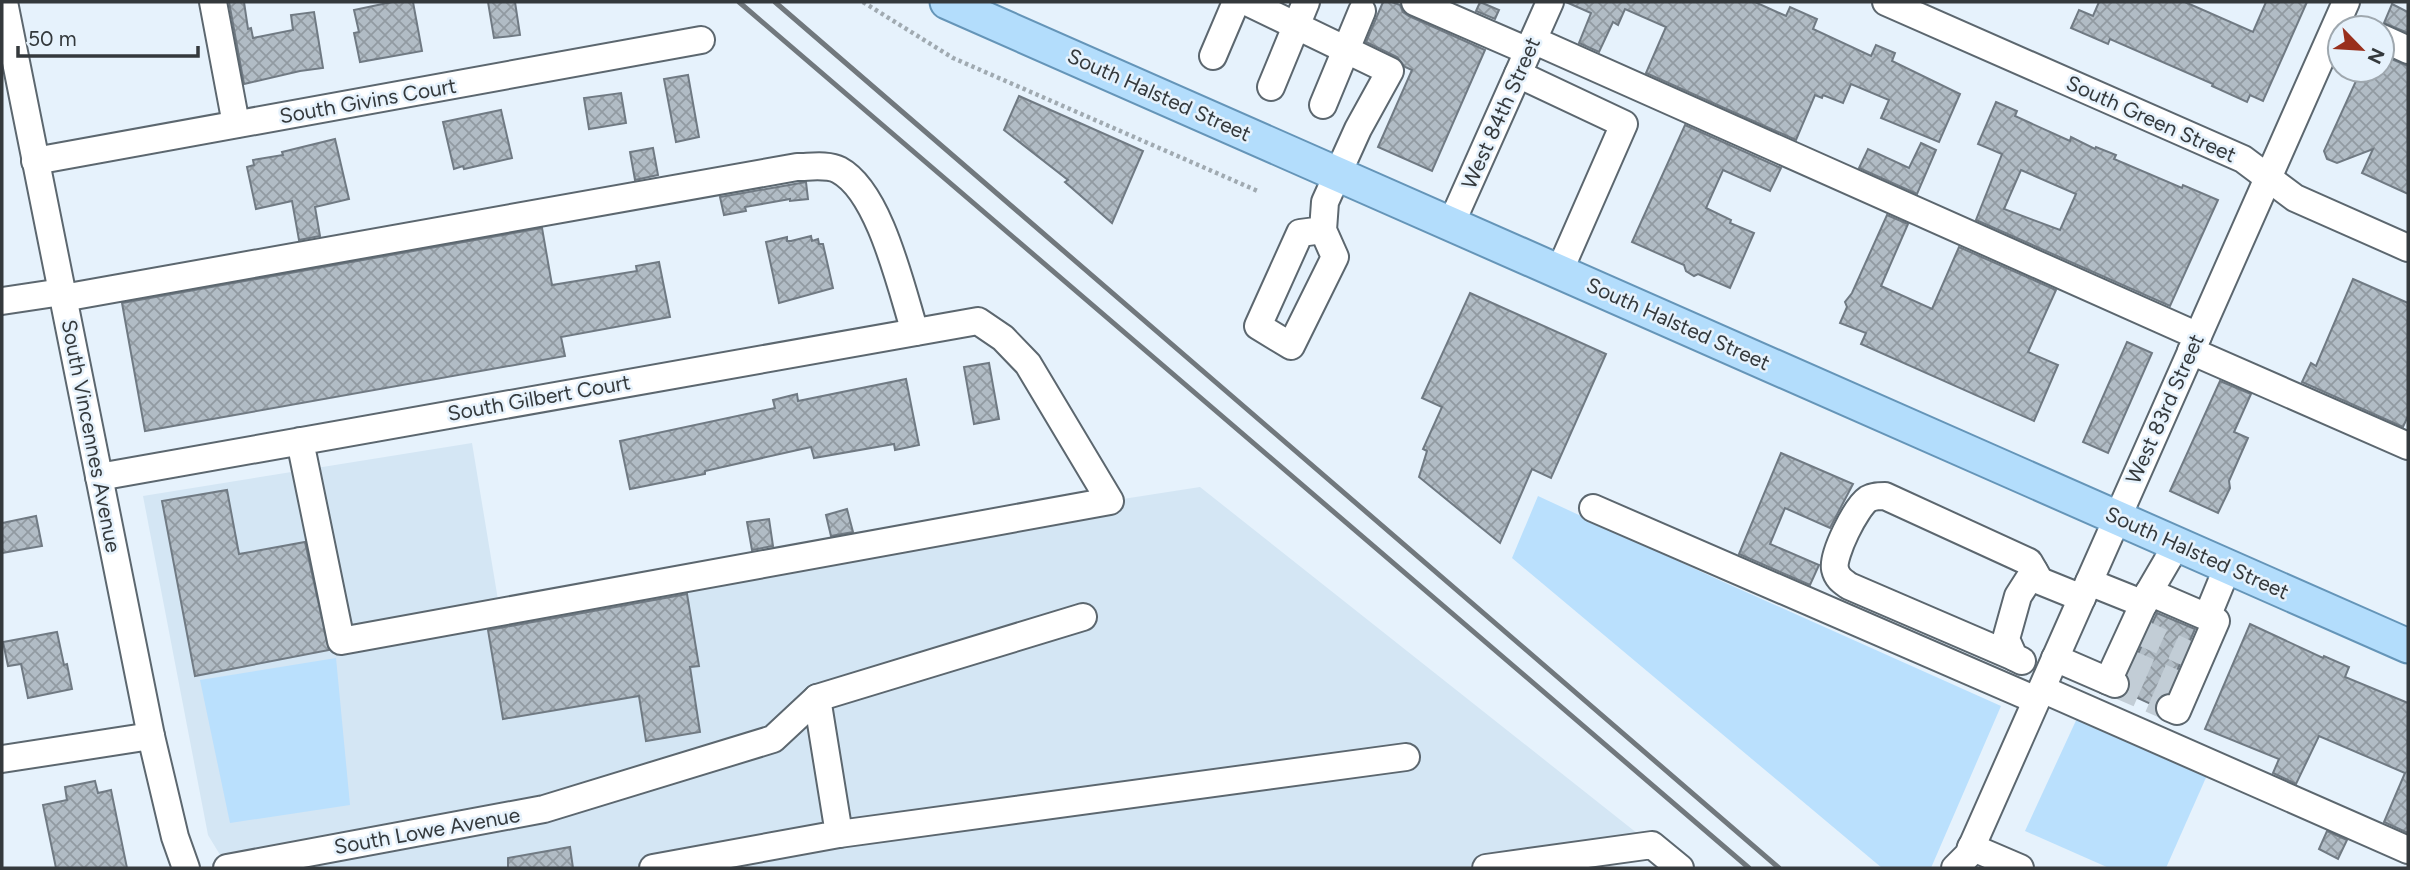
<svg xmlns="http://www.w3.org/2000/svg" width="2410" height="870" font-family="Figtree,sans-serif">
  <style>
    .built { fill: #d4e6f4 }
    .green { fill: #bae0fd }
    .building { fill: url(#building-cross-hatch); stroke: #707a83; stroke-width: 2; fill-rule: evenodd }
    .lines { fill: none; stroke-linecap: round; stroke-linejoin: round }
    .minor-tunnel { stroke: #c2cdd6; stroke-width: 26; stroke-dasharray: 26 13; stroke-linecap: butt }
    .minor-casing { stroke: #5c676f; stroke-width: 30 }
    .major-casing { stroke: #6595b8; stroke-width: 37 }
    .path { stroke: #a0aab1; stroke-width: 4.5; stroke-dasharray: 3.5 3.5; stroke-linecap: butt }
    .minor { stroke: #fff; stroke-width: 26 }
    .major { stroke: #b3ddfc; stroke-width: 33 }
    .rail { stroke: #71787d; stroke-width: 5 }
    .labels { text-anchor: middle; stroke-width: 5; stroke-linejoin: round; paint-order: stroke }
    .street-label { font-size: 21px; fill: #34393c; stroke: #e6f2fc }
  </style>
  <defs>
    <pattern id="building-cross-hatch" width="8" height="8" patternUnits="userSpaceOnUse" patternTransform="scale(1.75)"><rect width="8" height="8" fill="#b1bcc5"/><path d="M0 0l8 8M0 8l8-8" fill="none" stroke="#919aa1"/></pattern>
  </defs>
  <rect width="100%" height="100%" fill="#e6f2fc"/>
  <path class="built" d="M472,443L500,612L1110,501L1200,487L1652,845L1485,868H228L208,835L143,496Z"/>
  <g class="green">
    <path d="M1538,496L1719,580L2001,706L1931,868H1882L1512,558Z"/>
    <path d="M336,658L350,805L230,823L200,680Z"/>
    <path d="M2079,714L2208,773L2166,868H2109L2025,831Z"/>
  </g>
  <g class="building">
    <path d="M229,2H244L248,29L251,28L253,38L293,30L291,15L314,12L323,68L300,71L244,84Z"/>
    <path d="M392,2H413L422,51L360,62L354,33L359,32L354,10Z"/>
    <path d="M488,2H515L520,35L494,38Z"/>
    <path d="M1383,2H1392L1400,5L1403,12L1409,16L1485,50L1432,171L1378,147L1412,70L1405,67L1397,57L1366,42Z"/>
    <path d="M1480,2L1499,10L1495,19L1476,11Z"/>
    <path d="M1566,2H1755L1786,16L1790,7L1817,19L1813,29L1871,56L1876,45L1895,53L1892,61L1960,94L1939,142L1881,118L1889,100L1851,84L1843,103L1823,95L1822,98L1815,95L1796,140L1646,73L1666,27L1625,9L1618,25L1613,22L1599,52L1579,43L1591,13Z"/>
    <path d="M2099,2H2185L2253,32L2266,2H2307L2263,101L2250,95L2247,102L2212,86L2213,84L2110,39L2108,44L2071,28L2079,10L2093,16Z"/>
    <path d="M2392,4L2408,12V33L2384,23Z"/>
    <path d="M2382,55L2408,66V194L2362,173L2373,149L2337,163L2327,159L2324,151L2361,70H2382Z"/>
    <path d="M688,75L699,137L676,142L664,79Z"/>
    <path d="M621,93L626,123L589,129L584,98Z"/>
    <path d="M1019,96L1143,151L1112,223L1065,182L1068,180L1004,130Z"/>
    <path d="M1996,102L2017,111L2015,116L2070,141L2071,137L2095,149L2096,147L2116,155L2114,159L2182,188L2183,185L2218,200L2170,306L1976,220L2002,154L1978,144ZM2021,170L2076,194L2060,230L2004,209Z"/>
    <path d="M501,110L512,158L464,169L463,166L454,169L443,122Z"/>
    <path d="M1685,125L1781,168L1770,191L1723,170L1706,208L1731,220L1730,223L1754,233L1730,288L1698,274L1694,276L1686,271L1684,265L1632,242Z"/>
    <path d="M335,139L349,199L315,207L320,236L299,240L292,201L256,209L247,167L254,165L253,160L283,155L282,152Z"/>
    <path d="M1921,143L1936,150L1917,194L1859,168L1868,149L1909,168Z"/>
    <path d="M653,148L658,175L635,180L630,152Z"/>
    <path d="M806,182L808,199L790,201V199L745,207L746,211L724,215L720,197Z"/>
    <path d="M1887,215L1908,224L1881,286L1932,309L1959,247L2056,290L2028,352L2058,365L2034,421L1861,344L1866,333L1840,323L1847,307L1845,302L1852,293Z"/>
    <path d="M542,228L552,285L637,271L636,266L659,262L670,317L561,337L565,356L145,431L122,303Z"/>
    <path d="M811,236L812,241L818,239L819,244H823L833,288L779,303L766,242L787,237V241H791Z"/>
    <path d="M2353,279L2408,303V416L2403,427L2302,382L2311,363L2316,366Z"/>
    <path d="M1470,293L1606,354L1551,478L1532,469L1500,543L1419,477L1427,451L1423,449L1442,407L1422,398Z"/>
    <path d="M2127,342L2152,353L2108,453L2083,442Z"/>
    <path d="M989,363L999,419L974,424L964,367Z"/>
    <path d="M906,379L919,445L895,450L894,444L814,458L811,447L705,471V474L630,489L620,441L775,408L773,400L797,394L798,401Z"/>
    <path d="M2220,381L2251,394L2234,432L2248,438L2229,481L2230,488L2218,513L2170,491Z"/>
    <path d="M1781,453L1853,484L1830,528L1785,508L1770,544L1819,565L1810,585L1739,554Z"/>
    <path d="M227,490L239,554L305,542L329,650L195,676L162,501Z"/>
    <path d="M847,509L853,532L831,536L826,515Z"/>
    <path d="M36,516L42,546L2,553V523Z"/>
    <path d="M769,519L773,546L752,550L747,522Z"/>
    <path d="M687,594L699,666L690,667L700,732L646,741L639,696L503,719L488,630Z"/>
    <path d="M2157,613L2195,629L2168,692L2160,696L2155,706L2127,693L2131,683L2128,675Z"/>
    <path d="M2250,624L2323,658L2324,656L2349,667L2345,677L2408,703V833L2384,822L2405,773L2319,736L2296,784L2273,773L2279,759L2205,729Z"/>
    <path d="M57,632L64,665L67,664L72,689L28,698L21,664L8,666L3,642Z"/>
    <path d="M95,781L98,793L111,790L127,868H56L43,805L67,800L65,787Z"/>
    <path d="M2327,831L2347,840L2338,859L2319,849Z"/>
    <path d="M570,847L573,868H508V858Z"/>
  </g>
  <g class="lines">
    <g class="minor-tunnel">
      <path d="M2138,631L2193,656"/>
      <path d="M2125,661L2180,685"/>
      <path d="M2115,684L2170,708"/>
    </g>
    <defs>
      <g id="minor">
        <path d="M4,2L151,736L175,837L186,868"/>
        <path d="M213,2L236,124"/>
        <path d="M1247,2L1390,71L1358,129L1325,202L1323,230L1300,233L1258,326L1291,346L1335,257L1323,230"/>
        <path d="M1415,2L1528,51"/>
        <path d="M1886,2L2243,159L2295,198L2408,248"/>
        <path d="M2382,38L2408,50"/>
        <path d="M1533,40L2198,336"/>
        <path d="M1213,56L1236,2"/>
        <path d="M1518,74L1624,124L1559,272"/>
        <path d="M1271,87L1306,2"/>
        <path d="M1323,105L1362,11"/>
        <path d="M35,161L701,40"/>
        <path d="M1451,224L1550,2"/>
        <path d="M63,298L797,167C810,167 828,164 839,170C880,192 901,288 915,332"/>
        <path d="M2,301L62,292"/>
        <path d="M2191,351L2408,446"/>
        <path d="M99,477L978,321L1003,338L1028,364L1110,501L341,641L300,441"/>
        <path d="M1593,508L2036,700"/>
        <path d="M2089,582L2144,604"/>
        <path d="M2149,592L2207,617"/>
        <path d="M2014,657L1849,586C1842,581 1837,578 1835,569C1832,555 1856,507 1868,499C1873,496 1879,496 1885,496L2029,562L2040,581L2082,598"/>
        <path d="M2055,658L2115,684"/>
        <path d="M2022,661L2014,657L2006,639L2018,596L2034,571"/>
        <path d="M2108,681L2149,592L2177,544"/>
        <path d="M2042,689L2408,850"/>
        <path d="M817,698L1083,617"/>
        <path d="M2170,708L2177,711L2216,621L2207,617L2228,566"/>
        <path d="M2,759L151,736"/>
        <path d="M839,834L1406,757"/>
        <path d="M1971,847L2020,868"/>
        <path d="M227,868L544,809L773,739L817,698L839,834L653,868"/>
        <path d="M1486,868L1652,845L1680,868"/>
        <path d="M1955,868L1968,855L2346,2"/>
      </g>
      <path id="major" d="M947,2L2408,646"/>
    </defs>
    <use href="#minor" class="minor-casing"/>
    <use href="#major" class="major-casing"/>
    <path class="path" d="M863,2L953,58L1260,192"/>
    <use href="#minor" class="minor"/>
    <use href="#major" class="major"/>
    <g class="rail">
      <path d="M739,2L1749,868"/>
      <path d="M775,2L1779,868"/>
    </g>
  </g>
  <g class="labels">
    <g class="street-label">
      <text transform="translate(1159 95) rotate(24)" y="7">South Halsted Street</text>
      <text transform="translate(368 101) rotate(-10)" y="7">South Givins Court</text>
      <text transform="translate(1501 113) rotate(-66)" y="7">West 84th Street</text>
      <text transform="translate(2151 119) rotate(24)" y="7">South Green Street</text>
      <text transform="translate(1678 324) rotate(24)" y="7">South Halsted Street</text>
      <text transform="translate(539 398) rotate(-10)" y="7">South Gilbert Court</text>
      <text transform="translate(2165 409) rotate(-66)" y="7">West 83rd Street</text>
      <text transform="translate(91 436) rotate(79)" y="7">South Vincennes Avenue</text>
      <text transform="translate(2197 553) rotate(24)" y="7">South Halsted Street</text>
      <text transform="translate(427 831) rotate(-10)" y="7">South Lowe Avenue</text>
    </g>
  </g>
  <rect width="2410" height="870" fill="none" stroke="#34393c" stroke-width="7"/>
  <g transform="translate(2361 49) rotate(115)"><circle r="33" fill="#e6f2fc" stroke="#9fa8af" stroke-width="2"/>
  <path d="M0-5L12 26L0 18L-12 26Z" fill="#99301d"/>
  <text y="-10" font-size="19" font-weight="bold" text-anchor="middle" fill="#34393c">N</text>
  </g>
  <path d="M18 46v10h180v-10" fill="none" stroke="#34393c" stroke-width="3.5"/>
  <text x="28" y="46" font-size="21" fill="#34393c" stroke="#e6f2fc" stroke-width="5" paint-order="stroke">50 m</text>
</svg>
